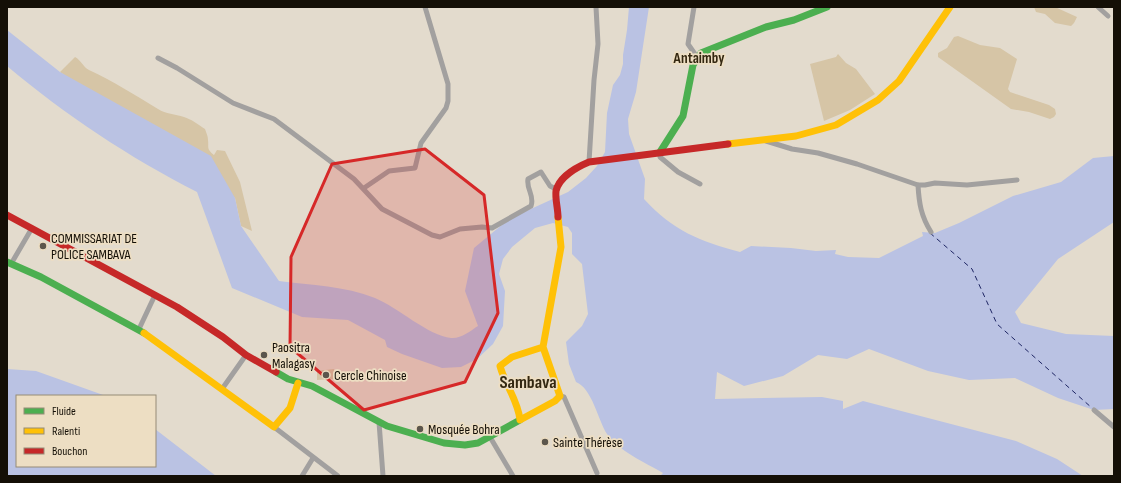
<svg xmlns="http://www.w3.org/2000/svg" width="1121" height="483" font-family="'Sofia Sans Condensed',sans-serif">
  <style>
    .green { fill: #d6c5a6 }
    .water { fill: #bac2e3 }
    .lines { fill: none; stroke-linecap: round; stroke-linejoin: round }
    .ferry { stroke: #1e2563; stroke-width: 1; stroke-dasharray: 5 4; stroke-linecap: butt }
    .street { stroke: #a2a09f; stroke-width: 5 }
    .fast { stroke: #4caf50; stroke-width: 7 }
    .slow { stroke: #ffc107; stroke-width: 7 }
    .jam { stroke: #c62828; stroke-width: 7 }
    .marked { fill: #d62828; fill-opacity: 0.2; stroke: #d62828; stroke-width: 3; stroke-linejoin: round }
    .poi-dot { fill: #5c564c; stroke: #eddec3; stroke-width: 1.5 }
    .labels { text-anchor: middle; stroke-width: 3.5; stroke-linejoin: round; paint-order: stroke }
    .poi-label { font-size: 14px; fill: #140f06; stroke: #eddec3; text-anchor: start }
    .neighbourhood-label { font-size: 15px; font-weight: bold; fill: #342811; stroke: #eddec3 }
    .district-label { font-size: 18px; font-weight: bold; fill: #342811; stroke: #eddec3 }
  </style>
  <rect width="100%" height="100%" fill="#e3dbcd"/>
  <g class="green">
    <path d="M1034,7H1055L1077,17L1074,23L1071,26L1055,23L1045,14L1036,12Z"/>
    <path d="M958,36L980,45L1000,48L1017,59L1008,89L1010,92L1049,105L1055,109L1056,114L1054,117L1050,119L1029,112L1011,109L938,57V53L947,48L954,37Z"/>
    <path d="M838,54L846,63L856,69L875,94L850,110L824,121L810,64L836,57Z"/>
    <path d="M75,57C81,60 83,67 89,70C113,81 135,95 158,109C166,114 175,114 184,117C191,119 199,125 205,129C206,132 208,136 208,140C209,147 206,149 214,155L217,150L225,151L240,182L252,231L241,226L235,198L60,72Z"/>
    <path d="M334,369V379L317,380V371Z"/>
  </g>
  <g class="water">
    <path d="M629,7H649L636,92L628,119L629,134L645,179L644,199C672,230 701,242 740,252L751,246L791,248L816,251L836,250L835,254L848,257L879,258L923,236L922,232L935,233L959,223L1013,196L1061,182L1093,158L1114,156V222L1058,259L1015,312L1021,323L1066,334L1114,336V409L1094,410L1058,398L1015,378L969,380L928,371L869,349L847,359L818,355L783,376L744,386L717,372L715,399L822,397L843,401V409L863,401L1016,441L1057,459L1083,476H660L663,473C646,463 617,450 607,434C598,420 592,388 576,382L569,364L566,342L582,326L588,314L582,264L572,254V233L568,227L553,223L535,228L512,247L503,259L499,274L505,291L503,326L493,344L477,359L461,367L442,368L402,354L387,347L385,340L348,320L302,317L232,288L197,192C130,158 64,114 7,66V30L60,72L211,156L235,198L241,226L279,281C311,285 345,286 375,298C397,307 429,336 451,338C461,339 470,331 478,326L465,291L474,248L509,219L568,192L586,178L597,166L605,152L607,113L613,85L620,75L623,64V55L627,30Z"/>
    <path d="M7,369L36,371L106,396H17V466H155V429L216,476H7Z"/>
  </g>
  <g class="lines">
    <path class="ferry" d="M930,233L972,269L997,324L1092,408"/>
    <g class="street">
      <path d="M694,7L688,44L697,57"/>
      <path d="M1098,7L1108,16"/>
      <path d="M158,58L177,68L233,103L274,119L354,179L382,209L432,235L440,237L460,229L482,227L492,228L531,206C535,196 526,189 528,179L541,172L550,186L556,189"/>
      <path d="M766,141L792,149L818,153L857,164L918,185C919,203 921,216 931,232"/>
      <path d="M660,152V157L678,172L700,184"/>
      <path d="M589,162L594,80L598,44L596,7"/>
      <path d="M918,185H925L935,183L967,185L1017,180"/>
      <path d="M364,188L389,171L415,168L421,143L446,108L448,101V84L425,7"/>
      <path d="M11,264L32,228"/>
      <path d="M139,329L155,295"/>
      <path d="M222,389L246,355"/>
      <path d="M560,396L564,397L597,473"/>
      <path d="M1094,410L1114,427"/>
      <path d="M379,422L383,476"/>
      <path d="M274,427L338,476"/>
      <path d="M490,437L513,476"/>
      <path d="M302,476L313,458"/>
    </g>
    <g class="fast">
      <path d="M660,152L683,116L693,65L701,53L766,27L794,20L827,7"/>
      <path d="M7,262L41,277L144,333"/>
      <path d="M276,372L288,379L312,386L387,426L444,443L465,445L478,443L520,420"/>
    </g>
    <g class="slow">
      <path d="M728,144L796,136L836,125L878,100L899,81L950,7"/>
      <path d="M144,333L274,427L290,408L298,383"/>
      <path d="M543,347L512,357L500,366C505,385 518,400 520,420L555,401L560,396L543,347L561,247L558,217"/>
    </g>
    <g class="jam">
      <path d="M7,215L177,307L223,337L246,355L276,372"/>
      <path d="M558,217C558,209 555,199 556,191C559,177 577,167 589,162L728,144"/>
    </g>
  </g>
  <path class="marked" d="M425,149L484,195L498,313L465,382L364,410L290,347L291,257L332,164Z"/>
  <g class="poi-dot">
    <circle cx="43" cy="246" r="4"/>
    <circle cx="264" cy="355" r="4"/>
    <circle cx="326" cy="375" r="4"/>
    <circle cx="420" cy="429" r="4"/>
    <circle cx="545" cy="442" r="4"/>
  </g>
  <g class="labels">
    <g class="poi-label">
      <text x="51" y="243">COMMISSARIAT DE<tspan x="51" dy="16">POLICE SAMBAVA</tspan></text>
      <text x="272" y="352">Paositra<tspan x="272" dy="16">Malagasy</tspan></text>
      <text x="334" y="380">Cercle Chinoise</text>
      <text x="428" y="434">Mosquée Bohra</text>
      <text x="553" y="447">Sainte Thérèse</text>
    </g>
    <g class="neighbourhood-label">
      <text x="699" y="63">Antaimby</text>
    </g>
    <g class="district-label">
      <text x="528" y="388">Sambava</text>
    </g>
  </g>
  <rect width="1121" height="483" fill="none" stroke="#140f06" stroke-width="16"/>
  <rect x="16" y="395" width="140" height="72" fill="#eddec3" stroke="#968b77"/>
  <rect x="24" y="408" width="20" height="6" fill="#4caf50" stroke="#968b77"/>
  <text x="52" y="415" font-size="12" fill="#140f06">Fluide</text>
  <rect x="24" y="428" width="20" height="6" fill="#ffc107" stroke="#968b77"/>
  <text x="52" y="435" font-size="12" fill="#140f06">Ralenti</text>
  <rect x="24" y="448" width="20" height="6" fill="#c62828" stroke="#968b77"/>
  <text x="52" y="455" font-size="12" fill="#140f06">Bouchon</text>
</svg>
